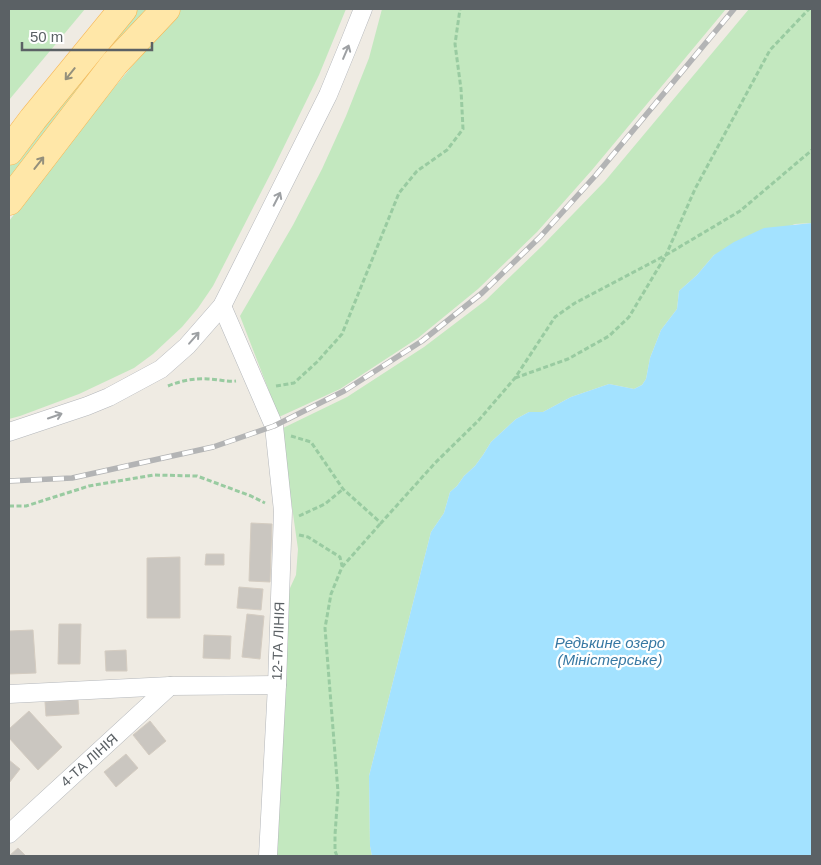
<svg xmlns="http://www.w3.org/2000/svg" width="821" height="865" font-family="Arial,sans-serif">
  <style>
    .green { fill: #c3e8bf }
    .water { fill: #a3e2ff }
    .building { fill: #cac6c0; stroke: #d4ccc1 }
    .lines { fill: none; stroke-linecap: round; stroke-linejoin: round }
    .minor-casing { stroke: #b4b7bb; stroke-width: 19 }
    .primary-casing { stroke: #f7b654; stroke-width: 29 }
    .path { stroke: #99cba1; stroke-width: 3; stroke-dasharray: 5 2.5; stroke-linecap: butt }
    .minor { stroke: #fff; stroke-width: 18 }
    .primary { stroke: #ffe7a8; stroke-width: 28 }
    .rail-casing { stroke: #b3b4b5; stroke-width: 5.5 }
    .rail { stroke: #fff; stroke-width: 4; stroke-dasharray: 11; stroke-linecap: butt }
    .oneway { stroke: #9da0a3 }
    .oneway2 { stroke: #94907c }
    .labels { text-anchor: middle; stroke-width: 4.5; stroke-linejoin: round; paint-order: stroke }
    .street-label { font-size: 14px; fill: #5b6165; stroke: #fff }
    .water-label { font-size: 15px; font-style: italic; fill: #3778a3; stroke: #fff }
  </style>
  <rect width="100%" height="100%" fill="#efebe3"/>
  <g class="green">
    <path d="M9,9H85L9,100Z"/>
    <path d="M135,9H147L102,61L9,186V167L31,137Z"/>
    <path d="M180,9H346L319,75L274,167L213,286L198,308L182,327L153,354L134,368L79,394L20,416L9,419V221L92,114Z"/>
    <path d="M382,9H726L592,170L537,232L478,289L418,338L340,389L279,417L240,316L293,225L322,169L346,116L369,58Z"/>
    <path d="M749,9H812V223L795,224L714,255L697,275L679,291L677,309L661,330L650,358L646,379L642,385L634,389L609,384L571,397L543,412H529L516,419L491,442L483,455L475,466L464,476L457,486L450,492L444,513L431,532L369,776L370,846L372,856H276L284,601L296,575L298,549L281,429L347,397L424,347L486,300L542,246L605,181Z"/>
  </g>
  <path class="water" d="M812,223V856H372L370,846L369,776L431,532L444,513L450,492L457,486L464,476L475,466L483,455L491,442L516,419L529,412H543L571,397L609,384L634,389L642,385L646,379L650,358L661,330L677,309L679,291L697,275L714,255L734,242L764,228Z"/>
  <g class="building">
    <path d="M251,523L272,524L270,582L249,581Z"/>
    <path d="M206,554H224V565H205Z"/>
    <path d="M180,557V618H147V558Z"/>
    <path d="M239,587L263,589L261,610L237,608Z"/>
    <path d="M247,614L264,616L260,659L242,657Z"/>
    <path d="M59,624H81L80,664H58Z"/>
    <path d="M33,630L36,673L9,674V631Z"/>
    <path d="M204,635L231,636L230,659L203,658Z"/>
    <path d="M126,650L127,671H106L105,651Z"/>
    <path d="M78,700L79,714L46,716L45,702Z"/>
    <path d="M29,711L62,747L38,770L9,738V729Z"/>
    <path d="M150,721L166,741L149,755L133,735Z"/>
    <path d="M126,754L138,768L116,787L104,772Z"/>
    <path d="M9,760L20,769L9,783Z"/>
    <path d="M18,848L26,856H9Z"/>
  </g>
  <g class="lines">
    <defs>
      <g id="minor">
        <path d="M222,306L274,426L283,511L277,685L268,856"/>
        <path d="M9,432L87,406L109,397L161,369L187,346L222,306L328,95L351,39L363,9"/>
        <path d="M9,694L170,686L277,685"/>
        <path d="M9,834L170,686"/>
      </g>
      <g id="primary">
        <path d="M9,151L33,119L123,9"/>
        <path d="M9,201L115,63L166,9"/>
      </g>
    </defs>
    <use href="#minor" class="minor-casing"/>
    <use href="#primary" class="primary-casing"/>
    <g class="path">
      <path d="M515,378L568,359L609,336L629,317L666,255L740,211L812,150"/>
      <path d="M168,386C180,381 194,378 208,379C217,379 226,382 236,381"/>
      <path d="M276,386L294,383L317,362L342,334L399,193L417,171L447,150L463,129L461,89L455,44L460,9"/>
      <path d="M291,436L311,442L343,489L381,523L435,463L478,421L515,378L555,317L575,303L666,255L695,189L770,50L809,9"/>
      <path d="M9,506H26L89,486L154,475L197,476L251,496L265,503"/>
      <path d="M299,516L325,504L343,489"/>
      <path d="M299,535L308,537L340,557L342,566"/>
      <path d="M337,856L335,851V835L338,792L325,628L331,594L342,567L381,523"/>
    </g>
    <use href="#minor" class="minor"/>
    <use href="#primary" class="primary"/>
    <defs>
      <path id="rail" d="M9,481L72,478L213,447L274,426L344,391L422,341L482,293L540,237L596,175L734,9"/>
    </defs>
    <use href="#rail" class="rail-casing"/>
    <use href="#rail" class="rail"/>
  </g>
  <defs><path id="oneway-shaft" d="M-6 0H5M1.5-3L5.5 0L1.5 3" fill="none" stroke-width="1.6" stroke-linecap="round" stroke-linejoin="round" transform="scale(1.25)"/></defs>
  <g class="oneway">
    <use href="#oneway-shaft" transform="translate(346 52) rotate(-67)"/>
    <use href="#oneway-shaft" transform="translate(277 199) rotate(-63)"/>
    <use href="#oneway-shaft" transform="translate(194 338) rotate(-49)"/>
    <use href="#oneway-shaft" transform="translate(55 416) rotate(-19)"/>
  </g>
  <g class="oneway2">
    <use href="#oneway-shaft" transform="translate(70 74) rotate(129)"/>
    <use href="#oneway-shaft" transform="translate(39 163) rotate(-52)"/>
  </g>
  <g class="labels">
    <g class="street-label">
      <text transform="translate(278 641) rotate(-88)" y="5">12-ТА ЛІНІЯ</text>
      <text transform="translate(89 760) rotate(-42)" y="5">4-ТА ЛІНІЯ</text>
    </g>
    <g class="water-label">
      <text x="610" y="648">Редькине озеро<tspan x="610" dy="17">(Міністерське)</tspan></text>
    </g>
  </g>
  <rect width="821" height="865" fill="none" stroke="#5b6165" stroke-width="20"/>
  <path d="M22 42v8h130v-8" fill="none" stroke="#5b6165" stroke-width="2.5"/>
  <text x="30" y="42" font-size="15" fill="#5b6165" stroke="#ffffff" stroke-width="4" paint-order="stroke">50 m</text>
</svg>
